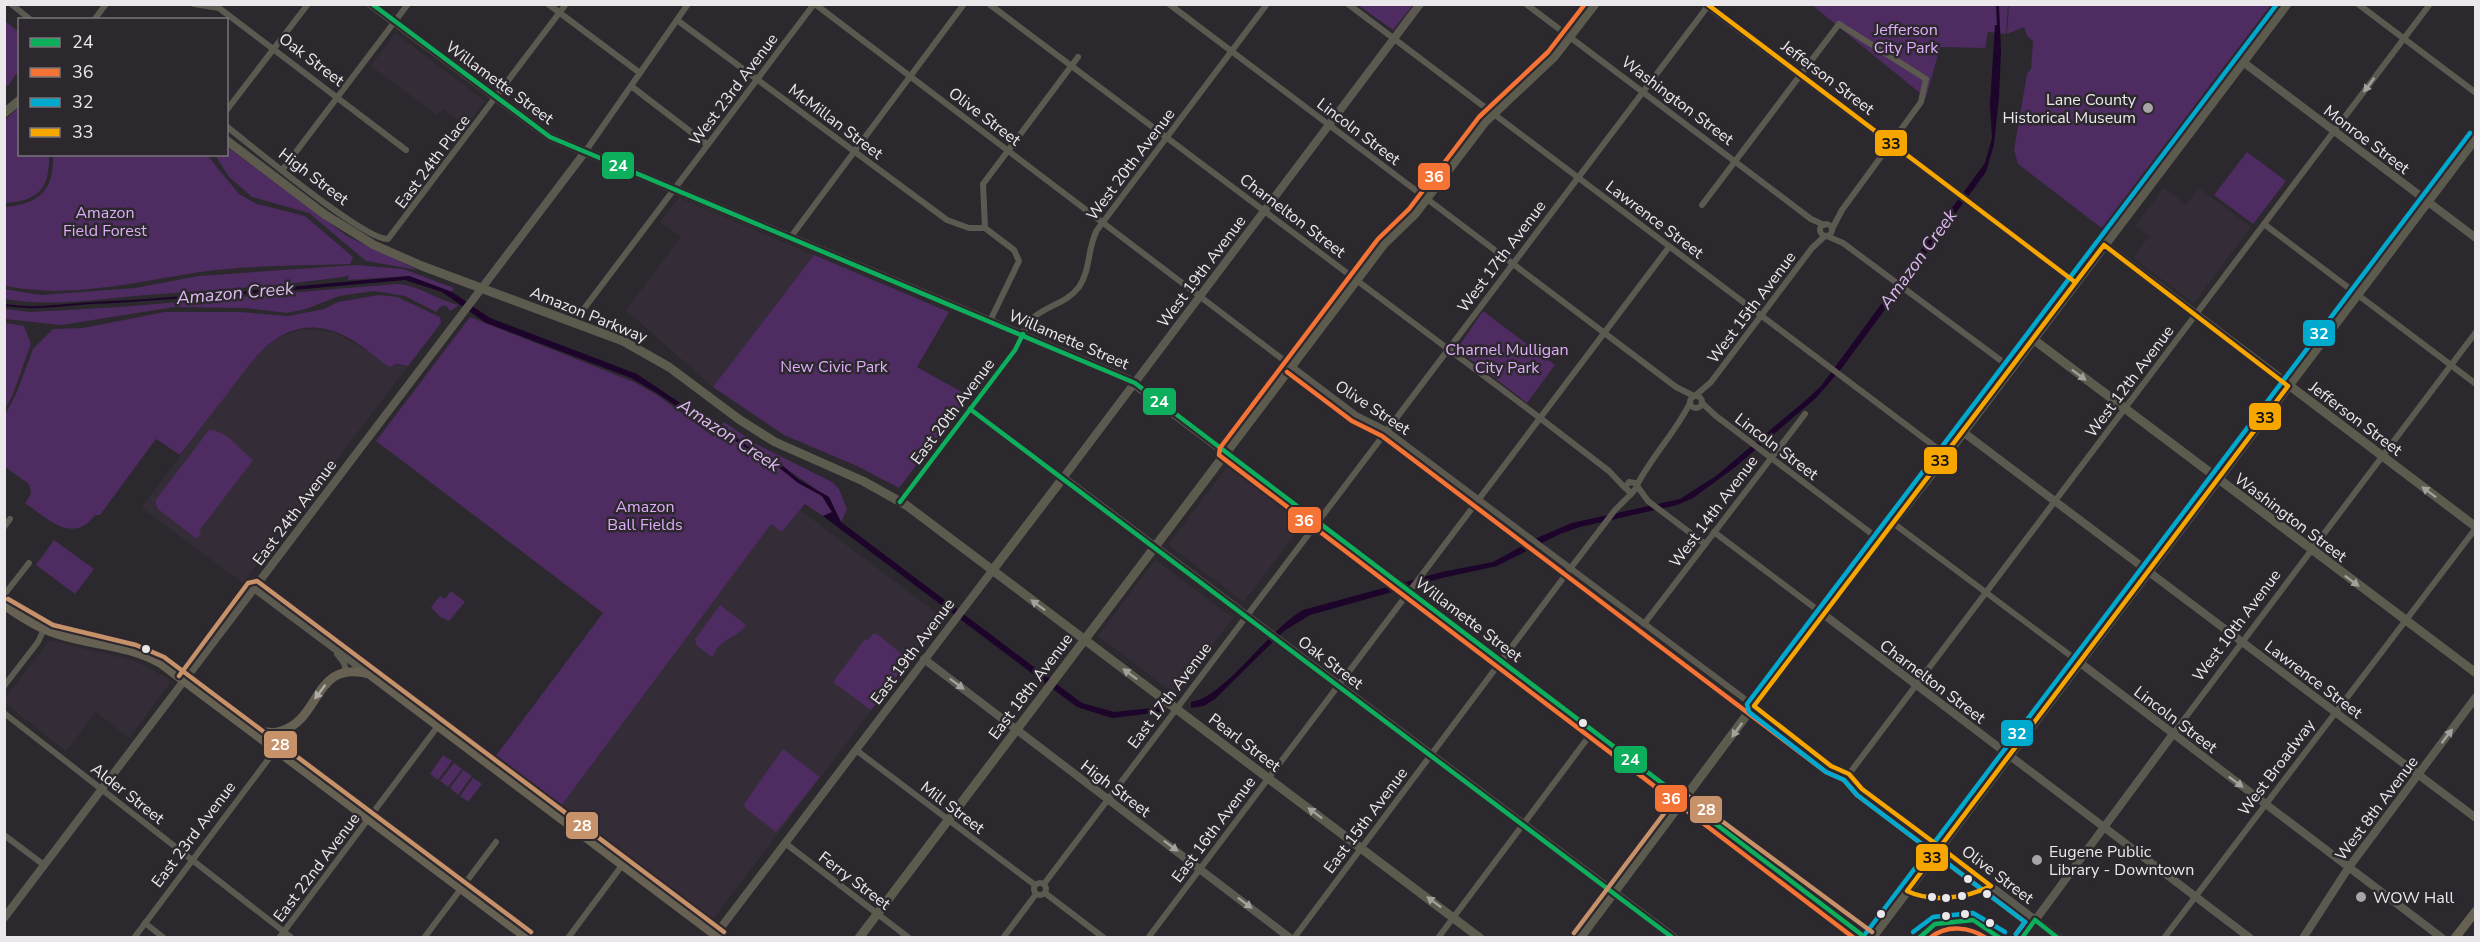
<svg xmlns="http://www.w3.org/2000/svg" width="2480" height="942" font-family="'Nunito Sans',sans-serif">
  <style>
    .built { fill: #342d37 }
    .green { fill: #4e2b60 }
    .water { fill: #1d042a }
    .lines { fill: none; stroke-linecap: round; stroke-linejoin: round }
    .stream { stroke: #1d042a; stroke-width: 2 }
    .minor { stroke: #5c5a50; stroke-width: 6 }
    .tertiary { stroke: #5c5a50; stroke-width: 8 }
    .secondary { stroke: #5d5a4e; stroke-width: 9 }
    .primary { stroke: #666152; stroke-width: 9 }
    .bus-1-casing { stroke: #2c282e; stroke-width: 9 }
    .bus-2-casing { stroke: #2c282e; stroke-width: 9 }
    .bus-3-casing { stroke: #2c282e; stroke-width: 9 }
    .bus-4-casing { stroke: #2c282e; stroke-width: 9 }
    .bus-5-casing { stroke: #2c282e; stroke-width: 9 }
    .bus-1 { stroke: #0daf5c; stroke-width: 4.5 }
    .bus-2 { stroke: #f57335; stroke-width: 4.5 }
    .bus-3 { stroke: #00a9ce; stroke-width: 4.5 }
    .bus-4 { stroke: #f7a600; stroke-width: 4.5 }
    .bus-5 { stroke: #c7916a; stroke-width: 4.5 }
    .oneway { fill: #a4a19e }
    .oneway2 { fill: #a4a19d }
    .oneway3 { fill: #afaba7 }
    .poi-dot { fill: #a8a5a9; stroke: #2c282e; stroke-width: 2 }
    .bus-dot { fill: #ebe8ec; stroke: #2c282e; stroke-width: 2 }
    .labels { text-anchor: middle; stroke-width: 5; stroke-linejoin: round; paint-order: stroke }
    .park-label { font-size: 16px; fill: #dfaefa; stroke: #2c282e }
    .street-label { font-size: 16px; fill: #ebe8ec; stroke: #2c282e }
    .poi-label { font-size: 16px; fill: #ebe8ec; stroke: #2c282e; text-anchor: start }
    .water-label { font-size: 18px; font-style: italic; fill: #deb9f2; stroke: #2c282e }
    .line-badge { stroke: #2c282e; stroke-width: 2 }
    .badge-label { font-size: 16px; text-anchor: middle; font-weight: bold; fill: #fff }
    .pale-badge-label { font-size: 16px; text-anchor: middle; font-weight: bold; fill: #111 }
  </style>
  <rect width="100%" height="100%" fill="#2b292d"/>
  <g class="built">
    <path d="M395,33L485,101L466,126L443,109L437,115L371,66Z"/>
    <path d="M2164,188L2186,205L2199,188L2251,227L2194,303L2133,258L2149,236L2135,226Z"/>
    <path d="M679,198L814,255L713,387L626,310L681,237L660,222Z"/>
    <path d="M303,329L334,332L393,365L408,366L243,583L143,509V505L256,355L281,336Z"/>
    <path d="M1228,466L1302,522V525L1244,602L1170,546V542Z"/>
    <path d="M800,510L942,617L713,919L561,806L771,524L783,532Z"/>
    <path d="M1155,560L1233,618L1175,694L1098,636Z"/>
    <path d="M50,640L135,661L169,679V684L129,738L96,712L66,751L5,703V698Z"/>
  </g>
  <g class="green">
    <path d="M1358,5H1413L1393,30Z"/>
    <path d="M1812,5H2008L2006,34L1988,32L1985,48L1940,47L1926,98Z"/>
    <path d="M2009,5V4L2276,5L2104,230L2018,164L2014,150L2027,74L2031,69L2033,41L2027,36L2024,27L2007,34Z"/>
    <path d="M5,21L20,33L19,70L8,86L4,84Z"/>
    <path d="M19,107L20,154L49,155C50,189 38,201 5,203V120Z"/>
    <path d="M227,147L347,236L418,270L366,261L309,213L252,197L229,177L215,155L226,154Z"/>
    <path d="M2247,152L2286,181L2253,224L2214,195Z"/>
    <path d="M53,155H207L239,194L257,204L305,216L353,257L350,264C300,266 249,265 200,272C135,282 71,299 6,286L5,207C39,204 54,191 53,155Z"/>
    <path d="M814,255L949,312L917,367L969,396L899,488L857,466L784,435L713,387Z"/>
    <path d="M355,265L403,269L454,288L452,292L409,276L348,280L349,276C282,286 215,290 147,295C100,299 51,307 5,299L4,289L41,295L135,288L199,276Z"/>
    <path d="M396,284C420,285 436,300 459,305L450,311L446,305L440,307L436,312L405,296L374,291L339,296L306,309L287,313L245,308L175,307L61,325L5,319V309L31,312L119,307Z"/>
    <path d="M379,295L397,297L440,317L441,323L408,366L397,364L389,367C374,356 360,343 343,335C287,310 257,353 228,393C212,413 196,434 180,455L156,439L100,515H95C73,545 48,519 25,503L31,494L29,484L5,467V415L16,394L33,349L53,329L83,328L165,312H240L288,316L324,309L338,302Z"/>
    <path d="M1483,311L1555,365L1527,403L1457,349Z"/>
    <path d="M470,317L634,382L657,395L713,436L726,434L822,496L832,512L823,516L805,504L782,532L771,524L561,806L495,757L603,613L376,441Z"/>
    <path d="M5,323L24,326L31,344L13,394L5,409Z"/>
    <path d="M724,422L756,444L832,482L839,489L847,509L841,522C825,486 786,471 755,451C743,443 734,434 719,429Z"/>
    <path d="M209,430C226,429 241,451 253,460L199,531L201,534L197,539L158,509L155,501Z"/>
    <path d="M54,540L94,569L75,594L36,565Z"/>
    <path d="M451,591L465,602L449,621L440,617L431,607L440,596L445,599Z"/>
    <path d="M720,605L746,625C738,636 728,637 719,646C715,650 716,652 712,657L696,645L695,639Z"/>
    <path d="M873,634H877L909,660L871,710L833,682L864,640H868Z"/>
    <path d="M783,749L820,777L776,832L745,808L744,804Z"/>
    <path d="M443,755L452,761L438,780L430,774Z"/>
    <path d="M454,763L462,769L448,787L440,781Z"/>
    <path d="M463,770L472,776L458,795L450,788Z"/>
    <path d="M473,778L482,784L468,802L460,796Z"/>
  </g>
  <g class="water">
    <path d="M1996,5H1999L2001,51L1999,97L1994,144L1986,172L1842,368L1816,398L1734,468L1693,498L1677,505L1580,527L1560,534L1497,566L1442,578L1310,615L1284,631L1215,699L1204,706L1191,708V702C1224,698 1269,629 1303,610L1442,572L1493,562L1539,537L1572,523L1680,499L1716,476L1807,399L1821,386L1985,163L1992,138L1990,104L1995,25H1997Z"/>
    <path d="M409,276L452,292L490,318L637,374L719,429L730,433L756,452L782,465L798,479L829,497L841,522L1082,703L1114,712L1162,707V712L1112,718L1077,707L823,516L832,512L822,496L798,483L771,461L751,452L726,434H715L660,395L631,378L486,323L442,292L405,280L236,295L224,293Z"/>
  </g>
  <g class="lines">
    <path class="stream" d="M4,305C35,310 61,305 92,303C137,301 181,298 225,293"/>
    <g class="minor">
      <path d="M11,4L31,20"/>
      <path d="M194,4L219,8L406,150"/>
      <path d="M548,4L640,73"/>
      <path d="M815,4L1356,415L1386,430L1754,706"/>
      <path d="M989,4L1540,418L1609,471L1625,488"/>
      <path d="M1169,4L1676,387L1694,396"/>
      <path d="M1348,4L1946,455"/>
      <path d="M1526,4L1811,219L1824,225"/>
      <path d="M2358,4L2476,93"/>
      <path d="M94,20L106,4"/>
      <path d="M677,20L947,220L969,228H985"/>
      <path d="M631,86L708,145"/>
      <path d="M226,111L308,4"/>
      <path d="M226,126C252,146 365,241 388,239L566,4"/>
      <path d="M585,152L688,4"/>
      <path d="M283,169L408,4"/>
      <path d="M1702,205L1839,24L1926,79L1921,102L1842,210L1832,229"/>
      <path d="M2264,224L2476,384"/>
      <circle cx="1826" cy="230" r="6"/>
      <path d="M1827,236L1843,243L2011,368"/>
      <path d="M790,238L964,4"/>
      <path d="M583,310L814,4"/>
      <path d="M990,321L1019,261L1014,250L985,228L983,184L1078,57"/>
      <path d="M1696,395L1711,382L1812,248L1825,236"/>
      <circle cx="1696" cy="402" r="6"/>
      <path d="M1702,403L1716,416L1880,540"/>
      <path d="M970,409L1063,478"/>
      <path d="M1637,485C1652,456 1675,433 1690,403"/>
      <path d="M1637,487L1631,494L1625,487L1629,482L1635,483L1648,501L1705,544"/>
      <path d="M900,502L1015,350C1021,340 1024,326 1033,318C1047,305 1066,304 1079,287C1091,269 1087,249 1097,230L1267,4"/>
      <path d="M1893,523L2079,662"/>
      <path d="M4,527L10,519"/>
      <path d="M1714,532L1823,614"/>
      <path d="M4,595L29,563"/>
      <path d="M1644,624L1805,414"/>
      <path d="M337,654L344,663L346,671"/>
      <path d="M4,686L38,642L44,629"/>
      <path d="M4,713L292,938"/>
      <path d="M2173,734L2476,332"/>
      <path d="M856,750L1035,885"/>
      <path d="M1849,774L2430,4"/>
      <path d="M4,835L44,865"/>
      <path d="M785,843L909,938"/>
      <circle cx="1040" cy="889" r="6"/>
      <path d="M1044,884L1708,6"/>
      <path d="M1045,893L1104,938"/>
      <path d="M145,923L164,938"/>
      <path d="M134,938L276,749"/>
      <path d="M279,938L438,726"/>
      <path d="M424,938L496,842"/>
      <path d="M568,938L623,864"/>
      <path d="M1003,938L1036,894"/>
      <path d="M1148,938L1669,247"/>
      <path d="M1294,938L1570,569L1615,510L1631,494"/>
      <path d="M1438,938L1593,731"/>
      <path d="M2164,938L2476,528"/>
    </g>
    <g class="tertiary">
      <path d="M1706,4L2075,282"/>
      <path d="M2243,62L2476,238"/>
      <path d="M1963,432L2476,818"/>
      <path d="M1226,453L1867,938"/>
      <path d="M1063,478L1420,4"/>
      <path d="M254,588L369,674"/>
      <path d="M1823,614L2250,938"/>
      <path d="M924,659L1290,938"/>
      <path d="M2079,662L2442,938"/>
      <path d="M1754,706L1831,766L1849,774L1862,789L2059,938"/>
      <path d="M1831,766C1839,778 1847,786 1862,789"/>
      <path d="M4,918L585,152"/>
      <path d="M713,938L992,571"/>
      <path d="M2022,938L2173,734"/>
      <path d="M2303,938L2349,867L2476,697"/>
    </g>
    <g class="secondary">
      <path d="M371,4L550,137L1129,380L1226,453"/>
      <path d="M4,113L20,100"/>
      <path d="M226,140L324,214L374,245L422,266L623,341L669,367L740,420L775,442L863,481L906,505L1480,938"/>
      <path d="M2104,245L2476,527"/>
      <path d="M2033,339L2476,673"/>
      <path d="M992,571L1063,478L1674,938"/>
      <path d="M859,938L1384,244L1415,214L1485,122L1554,57L1595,4"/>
      <path d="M1580,938L1847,581L1941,462L2287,4"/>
      <path d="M1872,938L2476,138"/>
    </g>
    <g class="primary">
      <path d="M4,605C21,617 38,628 57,634C93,646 125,644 160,663L527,938"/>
      <path d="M248,728C259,730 270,735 281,731C322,719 313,659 369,674L719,938"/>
      <path d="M2455,938L2476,911"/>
    </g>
    <defs>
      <g id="bus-1">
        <path d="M372,4L550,137L1135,383L1866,938"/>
        <path d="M970,409L1673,938"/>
        <path d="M900,502L1015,350L1023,334"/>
        <path d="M1919,938L1935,924L1973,920L2000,938"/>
        <path d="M2022,938L2035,920L2058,938"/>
      </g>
      <g id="bus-2">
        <path d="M1585,4L1548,52L1479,117L1409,209L1378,239L1220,448L1219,455L1854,938"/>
        <path d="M1287,372L1352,421L1382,436L1826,772L1844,780L1857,795L2025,922L2016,934"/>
        <path d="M1930,938C1947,924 1970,927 1986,938"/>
      </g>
      <g id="bus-3">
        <path d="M1913,932L1933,917L1973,913L2005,932"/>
        <path d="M1866,933L2470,133"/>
        <path d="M2016,934L2025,922L1857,795L1844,780L1826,772L1749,712L1747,704L2277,4"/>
      </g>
      <g id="bus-4">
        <path d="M1707,4L2075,282"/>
        <path d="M2104,245L2288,386L1940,847L1862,789L1849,774L1831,766L1754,706Z"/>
        <path d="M1940,847L1991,886C1967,898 1932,903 1907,891Z"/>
      </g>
      <g id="bus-5">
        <path d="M8,599L53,625L136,645L164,657L531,932"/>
        <path d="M179,676L248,583L257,581L724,932"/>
        <path d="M1574,933L1678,795L1684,793L1872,932"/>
      </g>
    </defs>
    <use href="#bus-1" class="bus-1-casing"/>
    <use href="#bus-2" class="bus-2-casing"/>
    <use href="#bus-3" class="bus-3-casing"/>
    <use href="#bus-4" class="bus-4-casing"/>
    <use href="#bus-5" class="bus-5-casing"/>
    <use href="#bus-1" class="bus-1"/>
    <use href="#bus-2" class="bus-2"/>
    <use href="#bus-3" class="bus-3"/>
    <use href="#bus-4" class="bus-4"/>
    <use href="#bus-5" class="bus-5"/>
  </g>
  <defs><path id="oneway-solid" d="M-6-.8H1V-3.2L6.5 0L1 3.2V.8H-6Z" transform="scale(1.5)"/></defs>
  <g class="oneway">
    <use href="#oneway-solid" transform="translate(2369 85) rotate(127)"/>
    <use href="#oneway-solid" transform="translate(957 684) rotate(37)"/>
    <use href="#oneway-solid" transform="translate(2447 736) rotate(-53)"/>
    <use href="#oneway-solid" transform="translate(2236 782) rotate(37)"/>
    <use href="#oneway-solid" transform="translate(1171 846) rotate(37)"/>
    <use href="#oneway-solid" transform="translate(1245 903) rotate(37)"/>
  </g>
  <g class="oneway2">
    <use href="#oneway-solid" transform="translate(2079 375) rotate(37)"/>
    <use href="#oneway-solid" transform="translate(2429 492) rotate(-143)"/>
    <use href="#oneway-solid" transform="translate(2352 581) rotate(37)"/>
    <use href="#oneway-solid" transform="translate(1038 605) rotate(-143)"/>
    <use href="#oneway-solid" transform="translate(1130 674) rotate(-143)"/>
    <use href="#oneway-solid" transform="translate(1737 730) rotate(126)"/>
    <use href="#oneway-solid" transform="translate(1315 813) rotate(-143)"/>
    <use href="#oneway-solid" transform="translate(1434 902) rotate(-143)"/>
  </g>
  <use class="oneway3" href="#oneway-solid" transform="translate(320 692) rotate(127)"/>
  <g class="poi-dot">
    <circle cx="2148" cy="108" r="6"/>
    <circle cx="2037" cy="860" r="6"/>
    <circle cx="2361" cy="897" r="6"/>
  </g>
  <g class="bus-dot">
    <circle cx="146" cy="649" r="5"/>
    <circle cx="1583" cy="723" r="5"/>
    <circle cx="1968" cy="879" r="5"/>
    <circle cx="1987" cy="894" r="5"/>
    <circle cx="1962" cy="896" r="5"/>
    <circle cx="1932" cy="897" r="5"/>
    <circle cx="1946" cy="898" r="5"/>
    <circle cx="1881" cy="914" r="5"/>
    <circle cx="1965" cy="914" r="5"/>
    <circle cx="1946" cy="916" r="5"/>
    <circle cx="1990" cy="923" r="5"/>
  </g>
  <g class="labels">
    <g class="park-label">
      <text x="1906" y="35">Jefferson<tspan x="1906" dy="18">City Park</tspan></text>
      <text x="105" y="218">Amazon<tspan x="105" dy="18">Field Forest</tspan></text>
      <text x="1507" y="355">Charnel Mulligan<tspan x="1507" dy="18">City Park</tspan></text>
      <text x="834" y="372">New Civic Park</text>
      <text x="645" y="512">Amazon<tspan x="645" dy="18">Ball Fields</tspan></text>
    </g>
    <g class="street-label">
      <text transform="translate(312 59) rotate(37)" y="6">Oak Street</text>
      <text transform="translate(1828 77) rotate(37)" y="6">Jefferson Street</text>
      <text transform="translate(500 82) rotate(36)" y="6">Willamette Street</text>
      <text transform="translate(733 89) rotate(-53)" y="6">West 23rd Avenue</text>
      <text transform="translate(1678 100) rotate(37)" y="6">Washington Street</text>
      <text transform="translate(985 116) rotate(37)" y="6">Olive Street</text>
      <text transform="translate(836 121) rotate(37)" y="6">McMillan Street</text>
      <text transform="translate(1359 131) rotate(37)" y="6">Lincoln Street</text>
      <text transform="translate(2367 139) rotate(37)" y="6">Monroe Street</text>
      <text transform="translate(432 161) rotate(-53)" y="6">East 24th Place</text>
      <text transform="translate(1130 164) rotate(-53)" y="6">West 20th Avenue</text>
      <text transform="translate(314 176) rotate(37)" y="6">High Street</text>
      <text transform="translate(1293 215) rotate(37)" y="6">Charnelton Street</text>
      <text transform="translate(1655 219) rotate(37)" y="6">Lawrence Street</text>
      <text transform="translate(1501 256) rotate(-53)" y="6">West 17th Avenue</text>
      <text transform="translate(1201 271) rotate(-53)" y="6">West 19th Avenue</text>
      <text transform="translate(1751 307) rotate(-53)" y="6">West 15th Avenue</text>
      <text transform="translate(589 314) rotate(22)" y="6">Amazon Parkway</text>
      <text transform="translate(1069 339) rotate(23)" y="6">Willamette Street</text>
      <text transform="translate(2129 381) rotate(-53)" y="6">West 12th Avenue</text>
      <text transform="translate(1373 407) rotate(33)" y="6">Olive Street</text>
      <text transform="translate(952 411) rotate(-53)" y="6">East 20th Avenue</text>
      <text transform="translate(2356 418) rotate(37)" y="6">Jefferson Street</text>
      <text transform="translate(1777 446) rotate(37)" y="6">Lincoln Street</text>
      <text transform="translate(1713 511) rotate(-53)" y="6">West 14th Avenue</text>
      <text transform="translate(294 512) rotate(-53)" y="6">East 24th Avenue</text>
      <text transform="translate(2291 517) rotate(37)" y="6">Washington Street</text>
      <text transform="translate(1469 619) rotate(37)" y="6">Willamette Street</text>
      <text transform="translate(2236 625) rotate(-53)" y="6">West 10th Avenue</text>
      <text transform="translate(912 651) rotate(-53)" y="6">East 19th Avenue</text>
      <text transform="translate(1331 662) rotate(37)" y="6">Oak Street</text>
      <text transform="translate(2314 679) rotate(37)" y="6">Lawrence Street</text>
      <text transform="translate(1933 681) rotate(37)" y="6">Charnelton Street</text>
      <text transform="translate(1030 686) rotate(-53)" y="6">East 18th Avenue</text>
      <text transform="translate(1169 695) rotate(-53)" y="6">East 17th Avenue</text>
      <text transform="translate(2176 719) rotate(37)" y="6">Lincoln Street</text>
      <text transform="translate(1245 742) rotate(37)" y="6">Pearl Street</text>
      <text transform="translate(2276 767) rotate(-53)" y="6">West Broadway</text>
      <text transform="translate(1116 788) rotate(37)" y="6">High Street</text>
      <text transform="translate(128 793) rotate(38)" y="6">Alder Street</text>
      <text transform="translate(953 807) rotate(37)" y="6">Mill Street</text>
      <text transform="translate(2376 808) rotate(-53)" y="6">West 8th Avenue</text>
      <text transform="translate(1365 820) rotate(-53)" y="6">East 15th Avenue</text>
      <text transform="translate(1213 829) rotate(-53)" y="6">East 16th Avenue</text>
      <text transform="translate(193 834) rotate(-53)" y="6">East 23rd Avenue</text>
      <text transform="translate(316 867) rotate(-53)" y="6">East 22nd Avenue</text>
      <text transform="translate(1998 874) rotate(37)" y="6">Olive Street</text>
      <text transform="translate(855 880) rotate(37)" y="6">Ferry Street</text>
    </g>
    <g class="poi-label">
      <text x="2136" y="105" text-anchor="end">Lane County<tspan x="2136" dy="18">Historical Museum</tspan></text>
      <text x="2049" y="857">Eugene Public<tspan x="2049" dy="18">Library - Downtown</tspan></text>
      <text x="2373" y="903">WOW Hall</text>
    </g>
    <g class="water-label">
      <text transform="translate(1918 259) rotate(-54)" y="6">Amazon Creek</text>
      <text transform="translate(235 293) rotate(-5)" y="6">Amazon Creek</text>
      <text transform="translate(729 435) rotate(33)" y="6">Amazon Creek</text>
    </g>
  </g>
  <g class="line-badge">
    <rect x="1874" y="129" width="34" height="28" rx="6" fill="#f7a600"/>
    <rect x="601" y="151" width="34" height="29" rx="6" fill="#0daf5c"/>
    <rect x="1417" y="162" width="34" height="29" rx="6" fill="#f57335"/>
    <rect x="2302" y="319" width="34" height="28" rx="6" fill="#00a9ce"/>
    <rect x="1142" y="387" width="35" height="29" rx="6" fill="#0daf5c"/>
    <rect x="2248" y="402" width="34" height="29" rx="6" fill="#f7a600"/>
    <rect x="1923" y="446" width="35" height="29" rx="6" fill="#f7a600"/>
    <rect x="1287" y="506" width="35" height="28" rx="6" fill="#f57335"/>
    <rect x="2000" y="719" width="34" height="28" rx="6" fill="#00a9ce"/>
    <rect x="263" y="730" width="35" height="29" rx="6" fill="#c7916a"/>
    <rect x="1613" y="745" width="35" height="29" rx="6" fill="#0daf5c"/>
    <rect x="1654" y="784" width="34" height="29" rx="6" fill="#f57335"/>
    <rect x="1689" y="795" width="34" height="29" rx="6" fill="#c7916a"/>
    <rect x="565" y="811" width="34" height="29" rx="6" fill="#c7916a"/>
    <rect x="1915" y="843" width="34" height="29" rx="6" fill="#f7a600"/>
  </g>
  <g class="badge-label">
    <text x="618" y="171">24</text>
    <text x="1434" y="182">36</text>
    <text x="2319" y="339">32</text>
    <text x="1159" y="407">24</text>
    <text x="1304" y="526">36</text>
    <text x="2017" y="739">32</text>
    <text x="280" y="750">28</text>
    <text x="1630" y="765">24</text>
    <text x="1671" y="804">36</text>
    <text x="1706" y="815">28</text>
    <text x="582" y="831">28</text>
  </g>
  <g class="pale-badge-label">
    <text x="1891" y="149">33</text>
    <text x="2265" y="423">33</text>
    <text x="1940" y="466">33</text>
    <text x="1932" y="863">33</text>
  </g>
  <rect width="2480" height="942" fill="none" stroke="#ebe8ec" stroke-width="12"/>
  <rect x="18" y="18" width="210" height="138" fill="#2c282e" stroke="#78757a" stroke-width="1.5"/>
  <rect x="30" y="38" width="30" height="9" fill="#0daf5c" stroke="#78757a" stroke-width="1.5"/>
  <text x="72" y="48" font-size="18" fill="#ebe8ec">24</text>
  <rect x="30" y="68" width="30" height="9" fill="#f57335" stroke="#78757a" stroke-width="1.5"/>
  <text x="72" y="78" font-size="18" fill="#ebe8ec">36</text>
  <rect x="30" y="98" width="30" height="9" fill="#00a9ce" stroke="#78757a" stroke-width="1.5"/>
  <text x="72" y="108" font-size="18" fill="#ebe8ec">32</text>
  <rect x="30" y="128" width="30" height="9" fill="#f7a600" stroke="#78757a" stroke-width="1.5"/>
  <text x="72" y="138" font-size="18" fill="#ebe8ec">33</text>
</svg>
